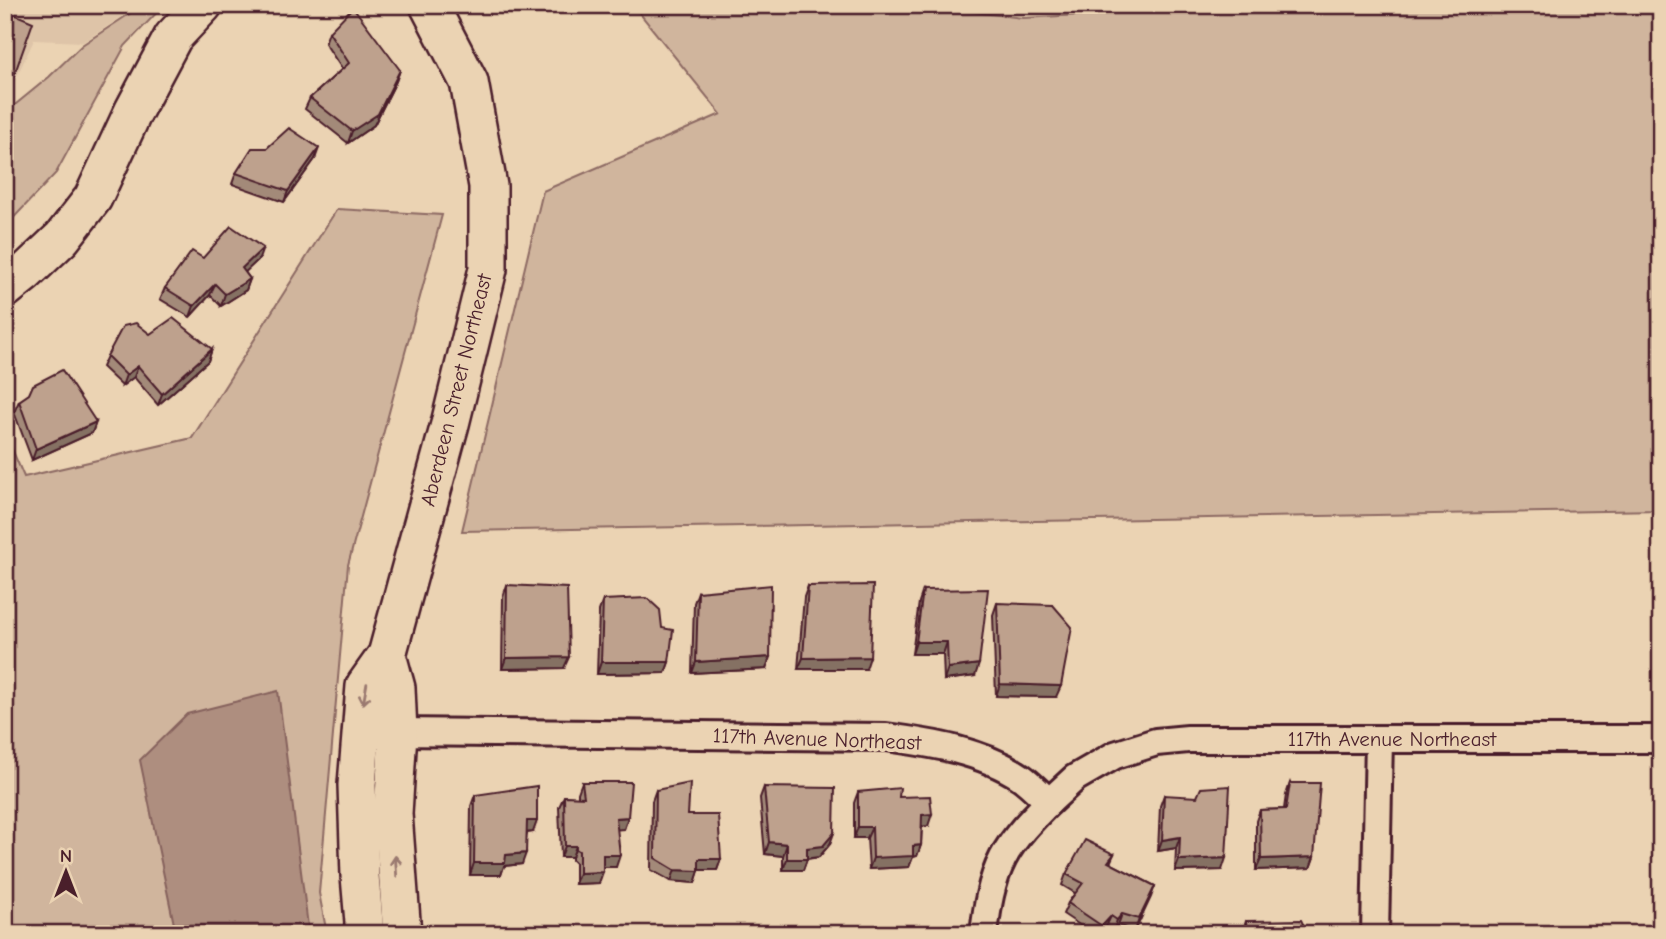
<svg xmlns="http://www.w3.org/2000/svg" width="1666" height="939" font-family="'Comic Neue',sans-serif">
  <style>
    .built { fill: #dec4a8 }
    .green { fill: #d0b59d; stroke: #8d6a64; stroke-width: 2 }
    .water { fill: #ae8e7f; stroke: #86625d; stroke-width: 2 }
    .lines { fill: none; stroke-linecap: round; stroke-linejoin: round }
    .street-casing { stroke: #4a1f2b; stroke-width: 32 }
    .secondary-casing { stroke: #4a1f2b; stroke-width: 42 }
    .street { stroke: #ebd3b3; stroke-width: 26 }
    .secondary { stroke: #ebd3b3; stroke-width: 37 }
    .wall { fill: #a38a79; stroke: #4a1f2b; stroke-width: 2 }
    .shaded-wall { fill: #857163; stroke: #4a1f2b; stroke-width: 2 }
    .building { fill: #bea18d; stroke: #4a1f2b; stroke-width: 2 }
    .oneway { stroke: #9a796f }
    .labels { text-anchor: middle; stroke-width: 7; stroke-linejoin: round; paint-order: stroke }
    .street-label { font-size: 21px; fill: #4a1f2b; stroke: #ebd3b3 }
  </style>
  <rect width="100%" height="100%" fill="#ebd3b3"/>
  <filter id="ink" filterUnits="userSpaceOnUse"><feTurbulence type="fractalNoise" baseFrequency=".0143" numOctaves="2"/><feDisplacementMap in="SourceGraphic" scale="14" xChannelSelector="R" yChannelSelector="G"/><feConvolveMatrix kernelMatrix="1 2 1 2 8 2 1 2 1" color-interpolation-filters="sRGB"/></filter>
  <g filter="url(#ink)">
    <path class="built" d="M5,5H140L83,42L34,40L5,101Z"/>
    <g class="green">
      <path d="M143,5H164L125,46L56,173L5,227V113L49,77L82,45Z"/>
      <path d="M633,5H915L1023,18L1271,5H1661V510L462,531L543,191L721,114Z"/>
      <path d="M337,209L442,215L348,565L319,893L327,934H5V433L24,477L192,438Z"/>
    </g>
    <path class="water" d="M278,691L309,934H176L140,760L187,714Z"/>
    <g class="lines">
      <defs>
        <g id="street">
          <path d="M383,735L398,732L886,737C931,743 982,751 1021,777C1031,784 1040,794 1049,802L1075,778L1115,755L1156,742L1188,739H1661"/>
          <path d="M984,934C987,908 991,881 1003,858C1014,837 1032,819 1049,802"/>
          <path d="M1375,934L1379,739"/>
        </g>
        <g id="secondary">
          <path d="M5,289L25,273L62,238L93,198L133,112L173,37L203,5"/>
          <path d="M387,655L396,688L398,732L393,814L402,934"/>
          <path d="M365,934L360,876L357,785L365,686L387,655L450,424L488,269V186L469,82L429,5"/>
        </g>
      </defs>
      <use href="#street" class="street-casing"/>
      <use href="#secondary" class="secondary-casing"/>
      <use href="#street" class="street"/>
      <use href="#secondary" class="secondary"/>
    </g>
    <g class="wall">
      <path d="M329,32L400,70L396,81L374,125L348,143L305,109L310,98L342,69L325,43Z"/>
      <path d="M315,159L284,202L232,184L236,173Z"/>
      <path d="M203,258L259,259L245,272L250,279L246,290L221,306L210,295L190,317L160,299L165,288Z"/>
      <path d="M150,334L212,349L208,361L158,405L134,377L122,386L102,367L107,356Z"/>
      <path d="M19,401L96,422L92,433L32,460L14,412Z"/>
      <path d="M507,585L564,668L502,669L503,597Z"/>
      <path d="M808,586L866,669H798L804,597Z"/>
      <path d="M923,590L975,676L944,680L943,654H912L919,602Z"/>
      <path d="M698,592L766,669L692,673L694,603Z"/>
      <path d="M603,600L669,662L665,673L597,674L599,611Z"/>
      <path d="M997,603L1056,697L996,696L993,615Z"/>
      <path d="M582,782L628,817L624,829H617L616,867H603L599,883L575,884V863L572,860V857H561L559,807L564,796L578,797V793Z"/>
      <path d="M1290,783L1314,857L1310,868L1256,870V821L1260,810L1284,809L1286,795Z"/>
      <path d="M764,787L830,844L819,857L807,859L803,870H783V856L765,854L760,798Z"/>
      <path d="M656,790L688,815L721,859L717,870H699L695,883L671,881L651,870L652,801Z"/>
      <path d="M858,792L899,797L928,826H922L921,845L917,856L913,857L909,867L869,869L867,838H854V803Z"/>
      <path d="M475,795L533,832L527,833L522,864L504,866L501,875H470L471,806Z"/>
      <path d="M1164,795L1222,870L1175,871L1176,848L1158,851L1160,806Z"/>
      <path d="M1114,854L1110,863L1155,886L1135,931L1118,925L1113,932L1106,927L1101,934H1093L1063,914L1068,903L1075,893L1062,885L1066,874Z"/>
      <path d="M1246,921L1308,934H1242Z"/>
    </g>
    <g class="shaded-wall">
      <path d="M400,70L396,81L374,125L348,143L352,131Z"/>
      <path d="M319,148L315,159L284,202L288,191Z"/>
      <path d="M263,248L259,259L237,280L242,268Z"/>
      <path d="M250,279L246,290L221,306L225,294Z"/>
      <path d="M215,284L210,295L190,317L194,306Z"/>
      <path d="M212,349L208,361L158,405L162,394Z"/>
      <path d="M138,366L134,377L122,386L126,375Z"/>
      <path d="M96,422L92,433L32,460L36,449Z"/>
      <path d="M916,642H947L943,654H912Z"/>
      <path d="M569,657L564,668L502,669L506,658Z"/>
      <path d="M770,657L766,669L692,673L696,662Z"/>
      <path d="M870,657L866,669H798L803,658Z"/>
      <path d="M601,662H669L665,673L597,674Z"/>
      <path d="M979,664L975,676L944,680L948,668Z"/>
      <path d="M1000,684L1061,686L1056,697L996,696Z"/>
      <path d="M932,814L928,826L918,827L922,815Z"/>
      <path d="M628,817L624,829L612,830L616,818Z"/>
      <path d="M527,821H537L533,832L523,833Z"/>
      <path d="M858,827H872L867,838H854Z"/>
      <path d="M834,833L830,844L819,857L803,859H807L803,870H783L787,859Z"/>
      <path d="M1180,837L1176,848L1158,851L1162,840Z"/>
      <path d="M769,842L787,844L783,856L765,854Z"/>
      <path d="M921,845L917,856L913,857L909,867L869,869L873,858L913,846Z"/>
      <path d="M565,846H576L572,857H561Z"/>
      <path d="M526,853L522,864L504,866L501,875H470L474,863L506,855Z"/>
      <path d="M603,855H620L616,867H599Z"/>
      <path d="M1314,857L1310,868L1256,870L1261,859Z"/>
      <path d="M1226,858L1222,870L1175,871L1179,860Z"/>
      <path d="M699,859H721L717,870H695Z"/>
      <path d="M675,870L699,871L695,883L671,881Z"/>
      <path d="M603,872L599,883L575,884L579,873Z"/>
      <path d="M1155,886L1151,897L1135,931L1139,919Z"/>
      <path d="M1122,914L1118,925L1113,932L1117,920Z"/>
      <path d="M1111,916L1106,927L1101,934H1099L1102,926Z"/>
    </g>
    <g class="building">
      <path d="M5,5H12L9,12L33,22L6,98H5Z"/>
      <path d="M353,7L400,70L378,114L352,131L310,98L349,63L329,32Z"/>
      <path d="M289,128L319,148L288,191L236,173L252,148H267Z"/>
      <path d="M231,226L263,248L242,268L250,279L225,294L215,284L194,306L165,288L192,251L203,258Z"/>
      <path d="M173,318L212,349L162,394L138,366L126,375L107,356L123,326L136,323L150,334Z"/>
      <path d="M62,370L96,422L36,449L19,401L29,394L33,385Z"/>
      <path d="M507,585L567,588L569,657L506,658Z"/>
      <path d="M771,585L770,657L696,662L698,592Z"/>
      <path d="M873,585L870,657L803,658L808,586Z"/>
      <path d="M988,589L979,664L948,668L947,642H916L923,590Z"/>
      <path d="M647,598L660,610L662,628L673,630L669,662H601L603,600Z"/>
      <path d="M997,603L1053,605L1072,627L1061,686L1000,684Z"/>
      <path d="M582,782H631L628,817L616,818L620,855H603V872L579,873V851L576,849V846H565L564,796L584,797Z"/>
      <path d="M690,783L688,815H718L721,859H699V871L675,870L655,858L656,790Z"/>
      <path d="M1290,783H1320L1314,857L1261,859L1260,810L1286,809Z"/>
      <path d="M537,786V821H527L526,853L506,855L505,863H474L475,795Z"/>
      <path d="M1230,786L1226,858L1179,860L1180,837L1162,840L1164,795L1197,797L1201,788Z"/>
      <path d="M764,787L835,788L834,833L823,846L807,848V859H787V844L769,842Z"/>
      <path d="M900,788L899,797L930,796L932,814L922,815L921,845L913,846V856L873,858L872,827H858V792Z"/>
      <path d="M1085,840L1114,854L1108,862L1155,886L1139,919L1122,914L1117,920L1111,916L1102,926L1068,903L1083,883L1066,874Z"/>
      <path d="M1301,920L1308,934H1247L1246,921Z"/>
    </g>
    <defs><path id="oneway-shaft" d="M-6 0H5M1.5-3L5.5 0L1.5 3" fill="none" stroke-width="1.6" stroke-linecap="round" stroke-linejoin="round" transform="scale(1.75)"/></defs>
    <g class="oneway">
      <use href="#oneway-shaft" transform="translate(365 694) rotate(100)"/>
      <use href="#oneway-shaft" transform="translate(396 866) rotate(-94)"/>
    </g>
  </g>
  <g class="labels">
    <g class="street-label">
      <text transform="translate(456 390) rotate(-76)" y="7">Aberdeen Street Northeast</text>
      <text transform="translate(817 739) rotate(2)" y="7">117th Avenue Northeast</text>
      <text x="1392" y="746">117th Avenue Northeast</text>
    </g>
  </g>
  <rect width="1666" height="939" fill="none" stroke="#ebd3b3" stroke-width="28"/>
  <rect x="14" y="14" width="1638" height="911" fill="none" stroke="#4a1f2b" stroke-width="2.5" filter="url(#ink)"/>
  <g transform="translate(66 872)" stroke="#ebd3b3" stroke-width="5" paint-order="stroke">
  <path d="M0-5L12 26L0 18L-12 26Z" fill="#4a1f2b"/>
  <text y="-10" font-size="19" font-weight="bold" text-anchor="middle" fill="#4a1f2b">N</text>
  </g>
</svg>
